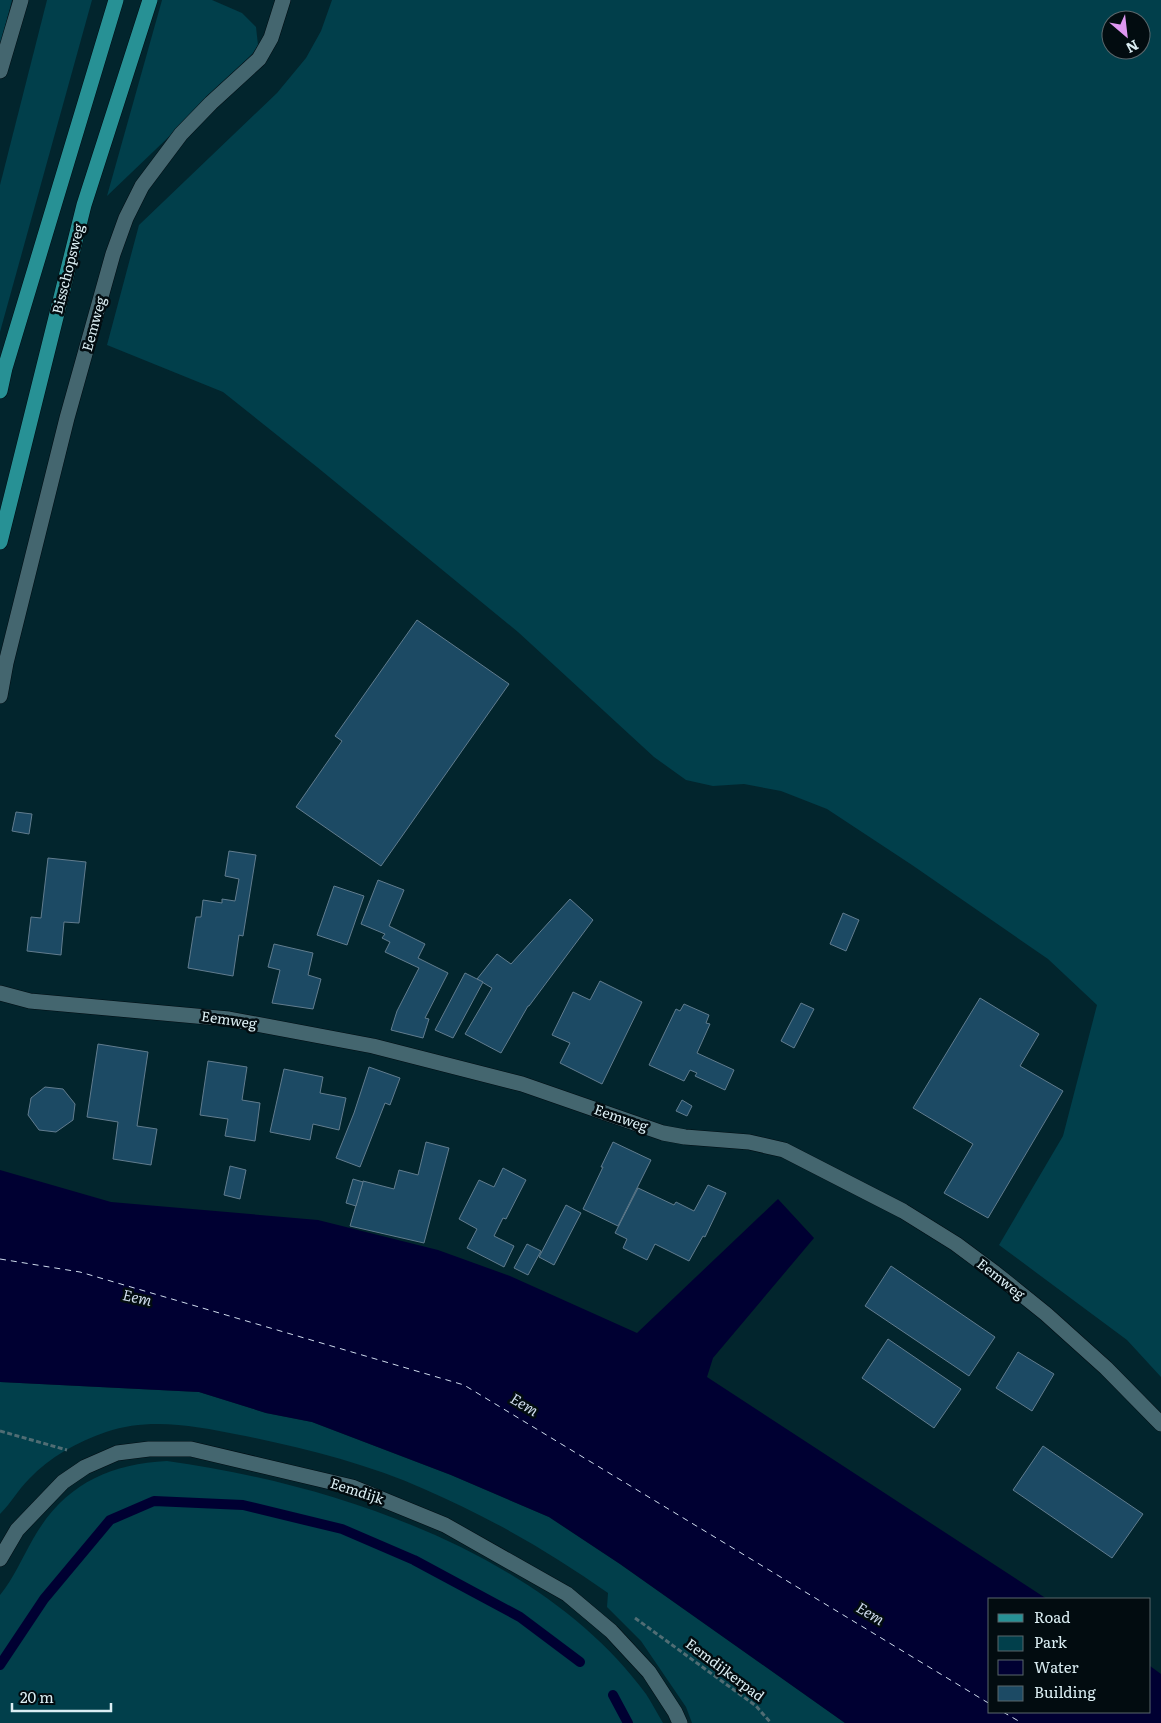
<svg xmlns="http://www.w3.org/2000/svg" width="1161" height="1723" font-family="Literata,serif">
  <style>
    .green { fill: #013f4b; fill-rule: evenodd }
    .water { fill: #000032 }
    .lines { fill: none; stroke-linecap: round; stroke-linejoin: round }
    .stream { stroke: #000032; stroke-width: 10 }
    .ferry { stroke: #cedbec; stroke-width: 1; stroke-dasharray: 6 5; stroke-linecap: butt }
    .building { fill: #1c4a64; stroke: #617c8e }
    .minor-casing { stroke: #000d13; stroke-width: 16 }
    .major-casing { stroke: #000d13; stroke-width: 16 }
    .path { stroke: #506d74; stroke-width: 3; stroke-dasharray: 5 2.5; stroke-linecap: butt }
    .minor { stroke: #44666f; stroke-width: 15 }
    .major { stroke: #279195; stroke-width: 15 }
    .labels { text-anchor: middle; stroke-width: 5; stroke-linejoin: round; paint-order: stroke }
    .street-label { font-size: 14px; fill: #dbeef3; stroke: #020c10 }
    .water-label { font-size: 15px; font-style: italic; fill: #cedbec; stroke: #020c10 }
  </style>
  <rect width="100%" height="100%" fill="#02252d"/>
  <g class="green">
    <path d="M0,0H12L0,46Z"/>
    <path d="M47,0H92L0,332V185Z"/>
    <path d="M162,0H212L242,13L256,27L258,45L253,53L225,83L107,196Z"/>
    <path d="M332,0H1161V1377L1127,1340L999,1245L1063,1136L1097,1005L1048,959L912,865L827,809L781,791L744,784L713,786L686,780L654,757L518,632L317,467L223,392L107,345L139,225L277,93L306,58L321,31ZM1111,20H1141V50H1111Z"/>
    <path d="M0,1382L199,1392L266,1413L312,1422L451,1475L549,1517L620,1564L845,1723H692L686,1707L641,1641L607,1607L608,1593C550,1552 489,1517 424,1489C368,1464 300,1447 240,1435C195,1426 150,1417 106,1432C77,1442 50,1457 29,1479C18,1490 11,1503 0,1514Z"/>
    <path d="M167,1461C334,1484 542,1552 646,1694C652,1703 657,1713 663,1723H0V1595C14,1578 22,1558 33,1539C63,1486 107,1464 167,1461Z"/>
  </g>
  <path class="water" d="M0,1170L111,1202L318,1220L438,1250L510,1276L637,1333L778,1199L814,1238L713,1358L707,1377L1047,1599H990V1712H1150V1666L1161,1674V1723H845L620,1564L549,1517L451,1475L312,1422L266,1413L199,1392L0,1382Z"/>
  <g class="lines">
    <g class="stream">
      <path d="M0,1665L44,1599L110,1520L154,1501L243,1505L342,1529L414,1560L520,1617L580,1662"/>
      <path d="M613,1695L628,1723"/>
    </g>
    <g class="ferry">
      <path d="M0,1259L80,1272L464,1385L990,1704"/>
      <path d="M1003,1712L1022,1723"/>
    </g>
  </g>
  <g class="building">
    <path d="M417,620L509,684L381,866L296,807L342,741L335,736Z"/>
    <path d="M16,812L32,814L29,834L12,831Z"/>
    <path d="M229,851L256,855L243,936L239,935L233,976L188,968L196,917H201L203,900L222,903V899L235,901L239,879L225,876Z"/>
    <path d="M48,858L86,862L79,923L64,922L61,955L27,951L31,917L41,918Z"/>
    <path d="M378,880L404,890L389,926L425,944L418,958L448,973L425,1018L429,1019L423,1038L391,1030L397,1011L419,968L385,952L390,942L382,938L385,934L361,924Z"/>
    <path d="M334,886L364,896L347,945L317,935Z"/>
    <path d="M570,899L593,920L529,1006H528L501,1053L465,1034L492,988L477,979L497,954L511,964Z"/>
    <path d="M843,913L859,920L846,951L830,944Z"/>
    <path d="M274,944L313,953L308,975L321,979L313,1009L272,1003L280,970L268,967Z"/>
    <path d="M465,973L483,982L453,1038L435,1030Z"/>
    <path d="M600,981L642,1002L602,1084L560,1063L570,1043L552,1035L573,992L590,1000Z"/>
    <path d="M980,998L1039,1034L1020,1066L1063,1091L988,1218L944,1193L973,1144L913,1108Z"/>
    <path d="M801,1003L814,1009L794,1048L781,1041Z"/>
    <path d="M684,1004L709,1015L706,1023L710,1024L697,1053L734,1070L725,1090L695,1076L697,1073L690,1070L684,1081L649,1065L676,1009L680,1011Z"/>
    <path d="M98,1044L148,1052L137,1126L157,1129L151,1165L113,1159L118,1122L87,1117Z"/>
    <path d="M208,1061L247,1067L242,1100L260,1103L255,1141L225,1136L228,1119L200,1115Z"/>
    <path d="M369,1067L400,1078L390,1105L385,1103L360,1167L336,1158L354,1113Z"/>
    <path d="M284,1069L323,1077L320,1093L346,1098L339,1130L313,1124L310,1140L270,1132Z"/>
    <path d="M45,1087L63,1089L75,1104L73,1120L56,1132L39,1130L28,1115L31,1098Z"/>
    <path d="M682,1100L692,1106L687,1116L676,1111Z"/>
    <path d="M426,1142L449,1148L424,1243L350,1226L363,1181L394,1189L399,1170L418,1175Z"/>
    <path d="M613,1142L651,1160L618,1226L583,1209L603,1167H601Z"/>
    <path d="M230,1166L246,1170L240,1199L224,1195Z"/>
    <path d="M503,1168L526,1180L506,1219L503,1218L494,1236L514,1246L504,1267L467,1248L477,1229L459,1219L479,1180L494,1187Z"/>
    <path d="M353,1179L363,1182L356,1206L346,1203Z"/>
    <path d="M708,1185L726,1193L705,1237L703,1236L689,1261L655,1244L647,1260L623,1248L627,1239L615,1233L638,1188L674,1205L676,1202L694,1211Z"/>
    <path d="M566,1205L581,1213L554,1265L539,1257Z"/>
    <path d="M527,1244L541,1251L528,1275L514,1268Z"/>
    <path d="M891,1266L995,1337L969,1376L865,1306Z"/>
    <path d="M888,1339L961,1389L934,1428L862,1378Z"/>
    <path d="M1018,1352L1054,1374L1032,1411L996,1388Z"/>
    <path d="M1043,1446L1143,1514L1112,1558L1013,1490Z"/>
  </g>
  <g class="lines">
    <defs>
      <g id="minor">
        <path d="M0,71L21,0"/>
        <path d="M0,696L6,663L67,418L113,254L126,218L142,186L181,134L211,103L259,59L271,38L283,0"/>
        <path d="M0,993L30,1001L229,1019L373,1046L522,1084L663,1133L685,1137L749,1142L784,1150L903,1211L956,1244L995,1273L1046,1314L1106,1368L1161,1424"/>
        <path d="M0,1559L17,1530L63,1482L85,1467L117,1453L149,1449H191L352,1487L445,1525L567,1594L611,1631L649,1672L675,1712L680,1723"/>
      </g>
      <g id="major">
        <path d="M0,391L5,368L116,0"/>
        <path d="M0,542L84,205L150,0"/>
      </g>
    </defs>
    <use href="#minor" class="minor-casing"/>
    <use href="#major" class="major-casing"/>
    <g class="path">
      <path d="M0,1431L67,1450"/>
      <path d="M635,1618L756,1706L771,1723"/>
    </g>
    <use href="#minor" class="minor"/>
    <use href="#major" class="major"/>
  </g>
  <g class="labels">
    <g class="street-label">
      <text transform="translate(68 269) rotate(-76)" y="5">Bisschopsweg</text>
      <text transform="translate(94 324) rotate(-75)" y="5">Eemweg</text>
      <text transform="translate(229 1020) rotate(8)" y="5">Eemweg</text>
      <text transform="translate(621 1118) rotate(19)" y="5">Eemweg</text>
      <text transform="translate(1001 1279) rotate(38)" y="5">Eemweg</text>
      <text transform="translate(357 1491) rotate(18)" y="5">Eemdijk</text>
      <text transform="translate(725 1670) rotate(37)" y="5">Eemdijkerpad</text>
    </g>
    <g class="water-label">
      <text transform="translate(137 1298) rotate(12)" y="5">Eem</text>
      <text transform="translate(524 1405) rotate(31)" y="5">Eem</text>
      <text transform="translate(870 1614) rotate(31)" y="5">Eem</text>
    </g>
  </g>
  <rect x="988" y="1598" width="162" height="115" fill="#020c10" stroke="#59666b"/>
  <rect x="998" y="1614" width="25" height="8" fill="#279195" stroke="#59666b"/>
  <text x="1034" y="1623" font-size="15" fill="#dbeef3">Road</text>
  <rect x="998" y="1636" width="25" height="15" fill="#013f4b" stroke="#59666b"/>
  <text x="1034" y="1648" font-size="15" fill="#dbeef3">Park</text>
  <rect x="998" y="1660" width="25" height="15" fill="#000032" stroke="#59666b"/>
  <text x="1034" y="1673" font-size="15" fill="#dbeef3">Water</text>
  <rect x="998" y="1686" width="25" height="15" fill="#1c4a64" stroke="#59666b"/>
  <text x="1034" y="1698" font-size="15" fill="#dbeef3">Building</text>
  <g transform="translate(1126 35) rotate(152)"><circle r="24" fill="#020c10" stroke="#59666b"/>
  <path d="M0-4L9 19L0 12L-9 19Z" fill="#df98f1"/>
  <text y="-8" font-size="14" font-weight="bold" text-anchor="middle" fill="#dbeef3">N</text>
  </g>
  <path d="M12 1703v8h99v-8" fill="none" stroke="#dbeef3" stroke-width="2.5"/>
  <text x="20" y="1703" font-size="15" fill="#dbeef3" stroke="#020c10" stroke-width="4" paint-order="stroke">20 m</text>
</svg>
